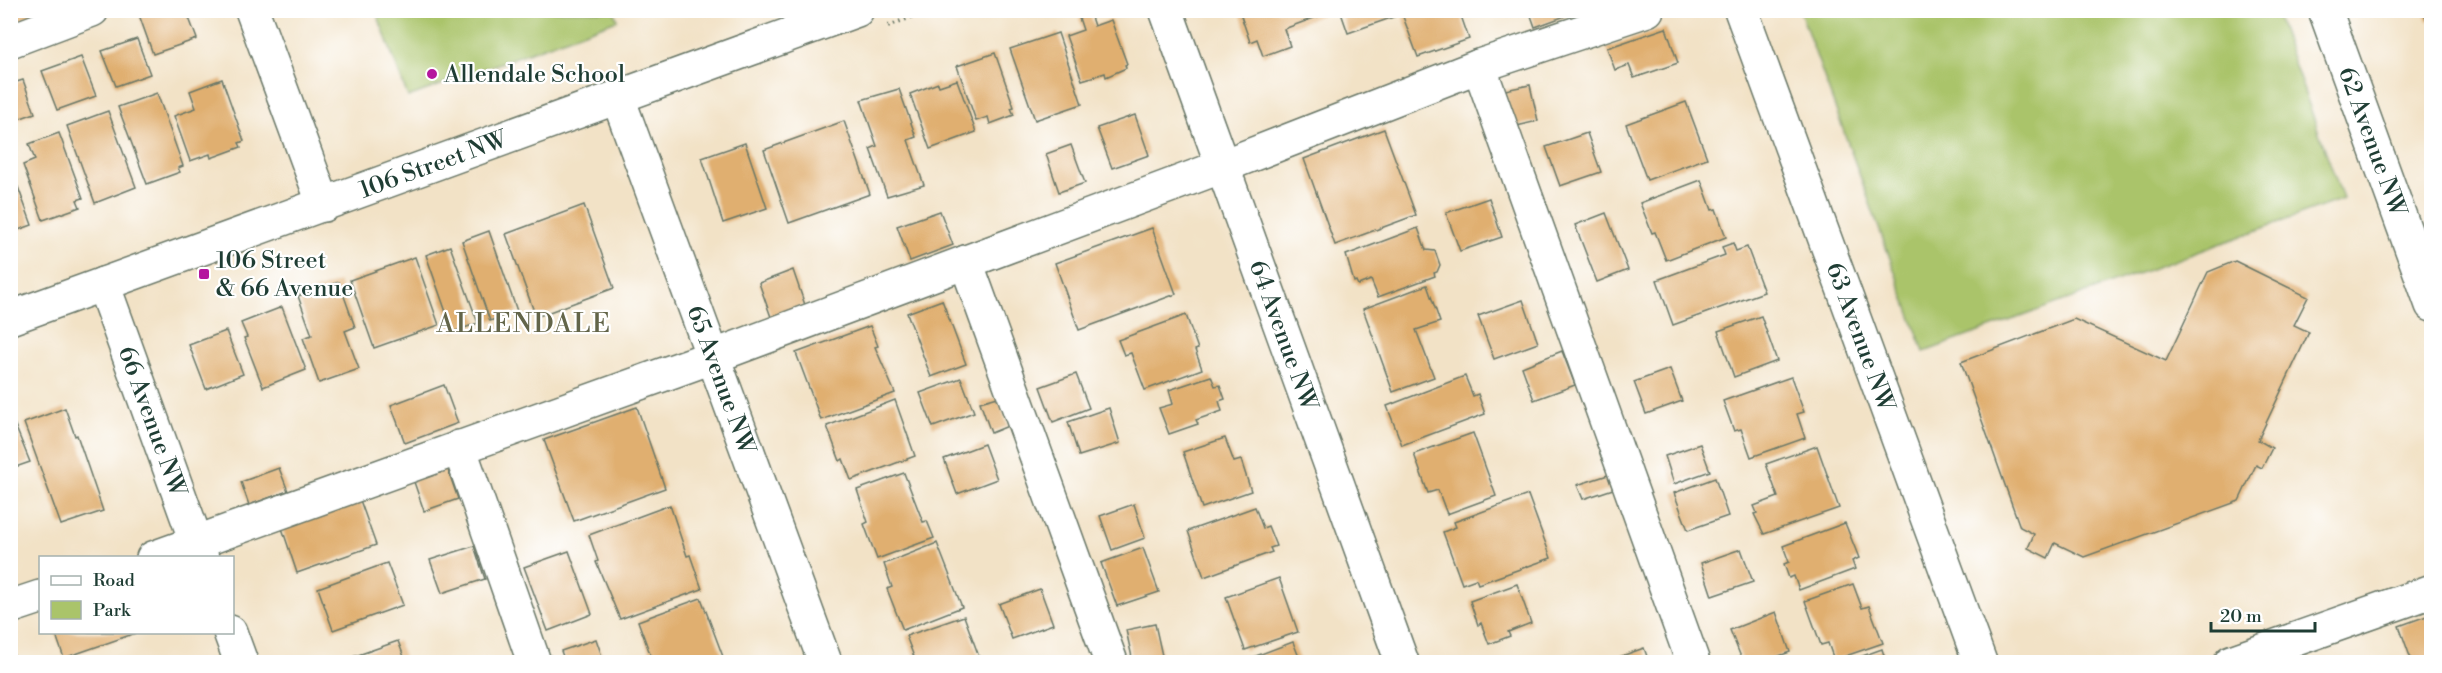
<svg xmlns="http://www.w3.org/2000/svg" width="2442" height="673" font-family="'Libre Bodoni',serif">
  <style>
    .green { fill: #aac46a; stroke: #64804f; stroke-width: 1.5 }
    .building { fill: #e0af70 }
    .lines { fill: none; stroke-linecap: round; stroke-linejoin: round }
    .minor-casing { stroke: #697767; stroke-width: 36 }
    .path { stroke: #697767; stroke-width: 4; stroke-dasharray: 1.5 4.5; stroke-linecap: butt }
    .minor { stroke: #fff; stroke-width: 33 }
    .poi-dot { fill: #b5179e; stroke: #fff; stroke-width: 2 }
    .labels { text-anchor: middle; stroke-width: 4.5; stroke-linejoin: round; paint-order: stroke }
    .poi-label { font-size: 24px; fill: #1f3d34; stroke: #fff; text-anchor: start }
    .street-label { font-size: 24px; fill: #1f3d34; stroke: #fff }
    .neighbourhood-label { font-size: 26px; letter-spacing: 1.5px; fill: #636549; stroke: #fff }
  </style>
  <rect width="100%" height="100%" fill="#fff"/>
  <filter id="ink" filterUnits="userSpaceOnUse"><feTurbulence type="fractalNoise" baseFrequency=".0167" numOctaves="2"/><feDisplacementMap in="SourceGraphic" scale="12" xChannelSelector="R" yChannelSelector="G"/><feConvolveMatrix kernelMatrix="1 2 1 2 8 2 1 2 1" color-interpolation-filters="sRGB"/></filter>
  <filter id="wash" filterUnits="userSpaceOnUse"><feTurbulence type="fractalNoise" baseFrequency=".008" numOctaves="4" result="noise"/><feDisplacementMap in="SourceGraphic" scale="24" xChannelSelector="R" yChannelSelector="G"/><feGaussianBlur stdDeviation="1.35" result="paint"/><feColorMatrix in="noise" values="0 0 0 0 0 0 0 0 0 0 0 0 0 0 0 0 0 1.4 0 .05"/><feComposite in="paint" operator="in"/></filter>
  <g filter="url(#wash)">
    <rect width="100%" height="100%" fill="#f2e2c6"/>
    <g class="green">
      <path d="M614,11L617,20L408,97L376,11Z"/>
      <path d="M1800,11H2275L2343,199L1924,352Z"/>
    </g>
    <g id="blocks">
      <g class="building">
        <path d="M11,10H50L15,23Z"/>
        <path d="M141,10H186L197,39L153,54L138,12Z"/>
        <path d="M1239,10H1333V11L1284,29L1290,46L1263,56L1257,39L1250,42Z"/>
        <path d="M1340,10H1459L1469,39L1418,57L1402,14L1348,33Z"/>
        <path d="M1529,10H1579V11L1535,27Z"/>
        <path d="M2423,10H2432V20L2427,21Z"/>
        <path d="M1090,14L1094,26L1111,20L1127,64L1125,65L1126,68L1106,77L1105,73L1082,80L1066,36L1083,30L1079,18Z"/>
        <path d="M1666,28L1678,63L1634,78L1629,65L1615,70L1607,48Z"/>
        <path d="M1058,33L1082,104L1035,120L1010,49Z"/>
        <path d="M137,39L150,74L116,86L102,51Z"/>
        <path d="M995,53L1014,107L1011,108L1014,115L990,124L988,117L976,121L957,66Z"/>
        <path d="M81,57L96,96L57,110L42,71Z"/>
        <path d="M222,79L244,141L239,143L241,147L211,158L210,154L190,161L174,116L196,108L190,91Z"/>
        <path d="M23,80L35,113L10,122V84Z"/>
        <path d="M957,80L976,132L930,149L910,94L938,83L939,86Z"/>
        <path d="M1530,85L1538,121L1512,127L1505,90Z"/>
        <path d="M899,89L916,137L908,140L924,185L887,196L870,149L877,146L861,100Z"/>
        <path d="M157,93L183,166L178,168L180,172L147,184L118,107Z"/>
        <path d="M1686,102L1707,158L1647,180L1626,124Z"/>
        <path d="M108,111L136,187L95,203L67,126Z"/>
        <path d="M1135,115L1149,155L1112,168L1097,128Z"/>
        <path d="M844,121L870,194L789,223L764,150Z"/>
        <path d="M1384,129L1416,215L1335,245L1304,159Z"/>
        <path d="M59,133L83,198L77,200L80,207L43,220L23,165L35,160L29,144Z"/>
        <path d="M1587,133L1601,172L1560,186L1546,147Z"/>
        <path d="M745,143L767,208L723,223L702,158Z"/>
        <path d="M1071,145L1085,183L1059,192L1046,154Z"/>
        <path d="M10,178L14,188L18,187L32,225L10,233Z"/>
        <path d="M1701,180L1712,210L1716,209L1726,237L1666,260L1655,232L1652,233L1640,203Z"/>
        <path d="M1489,198L1502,237L1460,251L1446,213Z"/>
        <path d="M584,205L614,288L536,317L506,234Z"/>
        <path d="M940,211L953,245L910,261L897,226Z"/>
        <path d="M1606,213L1628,270L1597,282L1575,225Z"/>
        <path d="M1152,228L1176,294L1079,330L1055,263Z"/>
        <path d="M1418,228L1426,250L1435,251L1440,265L1437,272L1434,273L1435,276L1378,297L1371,280L1358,285L1356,281L1354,282L1346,255Z"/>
        <path d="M489,231L517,311L490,321L462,241Z"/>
        <path d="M1733,243L1736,251L1747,247L1764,292L1673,325L1657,280L1725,255L1722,247Z"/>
        <path d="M450,246L478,323L453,332L426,255Z"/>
        <path d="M415,257L439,325L374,348L350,280Z"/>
        <path d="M2235,261L2308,297L2294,325L2309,332L2258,440L2272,448L2262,468L2256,465L2239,501L2084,557L2055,543L2048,558L2028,548L2034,534L2020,527L1961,362L2074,319L2166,361L2208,272Z"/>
        <path d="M793,270L805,305L771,317L759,283Z"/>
        <path d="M339,282L355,327L345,331L359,369L319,383L303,338L312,335L298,296Z"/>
        <path d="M1427,285L1440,322L1416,330L1434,377L1393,392L1363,309Z"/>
        <path d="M942,300L966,364L931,377L907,313Z"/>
        <path d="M1523,300L1538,343L1494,359L1478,316Z"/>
        <path d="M282,307L306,370L263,387L244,338L247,337L241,323Z"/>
        <path d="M1186,315L1198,349L1195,350L1202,369L1145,390L1131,353L1124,355L1118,340Z"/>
        <path d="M1761,316L1777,361L1734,377L1718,331Z"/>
        <path d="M870,326L878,346L875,347L895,393L821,420L796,353Z"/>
        <path d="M226,331L243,374L206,389L189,345Z"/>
        <path d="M1562,351L1575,385L1534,400L1522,367Z"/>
        <path d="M1670,369L1682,401L1646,414L1634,382Z"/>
        <path d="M1076,374L1089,408L1053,422L1040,387Z"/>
        <path d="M1211,376L1215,386L1220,385L1225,399L1219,401L1222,411L1196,420L1198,424L1169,434L1159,408L1173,404L1169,390Z"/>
        <path d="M1465,376L1473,396L1478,394L1485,414L1402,445L1387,406Z"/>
        <path d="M1791,377L1804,412L1797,414L1805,438L1751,457L1741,429L1734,431L1723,401Z"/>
        <path d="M961,378L974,412L933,427L920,393Z"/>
        <path d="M444,385L458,423L405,443L391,405Z"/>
        <path d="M998,397L1008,426L991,433L980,402Z"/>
        <path d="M895,400L915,456L851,480L843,459L840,461L827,426Z"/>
        <path d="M637,407L665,488L574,521L544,440Z"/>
        <path d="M65,408L75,436L77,435L103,511L61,525L24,423Z"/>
        <path d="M1109,408L1120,443L1079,456L1068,422Z"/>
        <path d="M10,413L30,462L10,469Z"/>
        <path d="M1473,433L1496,496L1447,514L1438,490L1428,493L1414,454Z"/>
        <path d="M1225,438L1234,462L1241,460L1251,491L1202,508L1183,452Z"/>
        <path d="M984,444L997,479L957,494L944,459Z"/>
        <path d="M1700,444L1710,471L1674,484L1665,456Z"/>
        <path d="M1817,446L1839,508L1764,534L1754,514L1757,513L1754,506L1778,497L1766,464Z"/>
        <path d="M447,467L458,499L424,511L413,479Z"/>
        <path d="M279,468L288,491L249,505L241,482Z"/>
        <path d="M904,473L923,522L927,521L934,538L877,559L864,524L868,522L857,490Z"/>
        <path d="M1608,475L1613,489L1583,499L1577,485Z"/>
        <path d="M1715,478L1728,516L1688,530L1674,493Z"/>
        <path d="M1528,495L1551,558L1478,584L1476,579L1462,584L1443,532L1456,527L1454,522Z"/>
        <path d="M360,500L376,545L297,573L282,528Z"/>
        <path d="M1134,504L1145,538L1112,550L1100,516Z"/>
        <path d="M670,505L687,556L690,555L702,589L620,619L596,562L598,561L589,535Z"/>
        <path d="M1255,507L1263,528L1268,526L1276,546L1270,548L1272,552L1204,577L1188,531Z"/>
        <path d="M1845,523L1859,558L1852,561L1855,569L1799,590L1794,576L1789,578L1784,564L1789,562L1783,546Z"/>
        <path d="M937,543L962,607L903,630L887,589L892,587L884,564Z"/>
        <path d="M474,546L485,579L442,593L430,560Z"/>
        <path d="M1143,548L1159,592L1117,606L1101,563Z"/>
        <path d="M1741,549L1753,582L1712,596L1701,563Z"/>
        <path d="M569,551L592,614L548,631L524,567Z"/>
        <path d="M387,563L403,605L333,630L318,588Z"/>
        <path d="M1279,578L1298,632L1245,650L1226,597Z"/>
        <path d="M1517,584L1531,623L1508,632L1510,636L1489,644L1481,623L1478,625L1470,601Z"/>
        <path d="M1853,584L1862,608L1869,606L1883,643L1834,660L1828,643L1821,645L1805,601Z"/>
        <path d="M1040,589L1053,624L1012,639L999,604Z"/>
        <path d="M701,598L725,662H653L638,621Z"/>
        <path d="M1776,612L1790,652L1762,662H1743L1730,630Z"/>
        <path d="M2432,614V662H2412L2399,626Z"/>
        <path d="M964,616L981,662H916L906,636Z"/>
        <path d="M1155,624L1163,660L1133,662L1126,630Z"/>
        <path d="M55,632H136V633L64,658Z"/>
        <path d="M596,639L604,662H565L561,651Z"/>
        <path d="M398,641L406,662H345L344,660Z"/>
        <path d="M1293,642L1301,662H1240Z"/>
        <path d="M10,647H11L16,662H10Z"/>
        <path d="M1644,648L1649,662H1605Z"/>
        <path d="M1882,649L1886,662H1846Z"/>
      </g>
    </g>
  </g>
  <g filter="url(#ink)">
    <use href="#blocks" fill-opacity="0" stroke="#697767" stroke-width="1.5"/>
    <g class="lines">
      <defs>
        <g id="minor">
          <path d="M252,10L324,205"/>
          <path id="s1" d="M1166,10L1402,662"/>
          <path id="s2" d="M1741,10L1980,662"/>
          <path id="s3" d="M2325,10L2432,305"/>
          <path d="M10,41L92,10"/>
          <path d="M1479,66L1693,662"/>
          <path id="s4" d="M618,98L825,662"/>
          <path d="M966,262L1111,662"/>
          <path id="s5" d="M103,284L202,558"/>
          <path id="s6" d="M10,318L857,10"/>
          <path d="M459,447L534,662"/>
          <path d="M153,558L712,357L1223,166L1479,66L1647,10"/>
          <path d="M10,607L40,597"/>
          <path d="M230,632L241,662"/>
          <path d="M2231,662L2432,591"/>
        </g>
      </defs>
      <use href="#minor" class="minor-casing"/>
      <path class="path" d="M888,26L930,10"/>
      <use href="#minor" class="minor"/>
    </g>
  </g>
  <g class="poi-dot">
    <circle cx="432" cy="74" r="6"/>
    <rect x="198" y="268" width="12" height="12" rx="3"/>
  </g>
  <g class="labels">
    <g class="poi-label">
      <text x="444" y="82">Allendale School</text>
      <text x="216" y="268">106 Street<tspan x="216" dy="28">&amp; 66 Avenue</tspan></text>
    </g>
    <g class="street-label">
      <text dy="8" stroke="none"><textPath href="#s3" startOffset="140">62 Avenue NW</textPath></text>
      <text dy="8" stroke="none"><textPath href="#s6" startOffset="450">106 Street NW</textPath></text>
      <text dy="8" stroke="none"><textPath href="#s1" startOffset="346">64 Avenue NW</textPath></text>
      <text dy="8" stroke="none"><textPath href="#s2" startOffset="348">63 Avenue NW</textPath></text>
      <text dy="8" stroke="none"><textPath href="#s4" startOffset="300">65 Avenue NW</textPath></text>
      <text dy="8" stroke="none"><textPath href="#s5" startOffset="146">66 Avenue NW</textPath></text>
    </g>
    <g class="neighbourhood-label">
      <text x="524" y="332">ALLENDALE</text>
    </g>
  </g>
  <rect width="2442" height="673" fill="none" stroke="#fff" stroke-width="36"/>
  <rect x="39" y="556" width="195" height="78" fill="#ffffff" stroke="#a5b1ae" stroke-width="1.5"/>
  <rect x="51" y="576" width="30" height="9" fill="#ffffff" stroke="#a5b1ae" stroke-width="1.5"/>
  <text x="93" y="586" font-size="18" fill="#1f3d34">Road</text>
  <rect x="51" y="601" width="30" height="18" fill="#aac46a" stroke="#a5b1ae" stroke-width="1.5"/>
  <text x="93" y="616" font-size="18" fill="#1f3d34">Park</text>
  <path d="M2211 622v9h104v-9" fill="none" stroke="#1f3d34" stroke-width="3"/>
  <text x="2220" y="622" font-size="18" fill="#1f3d34" stroke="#ffffff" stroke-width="4.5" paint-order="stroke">20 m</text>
</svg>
